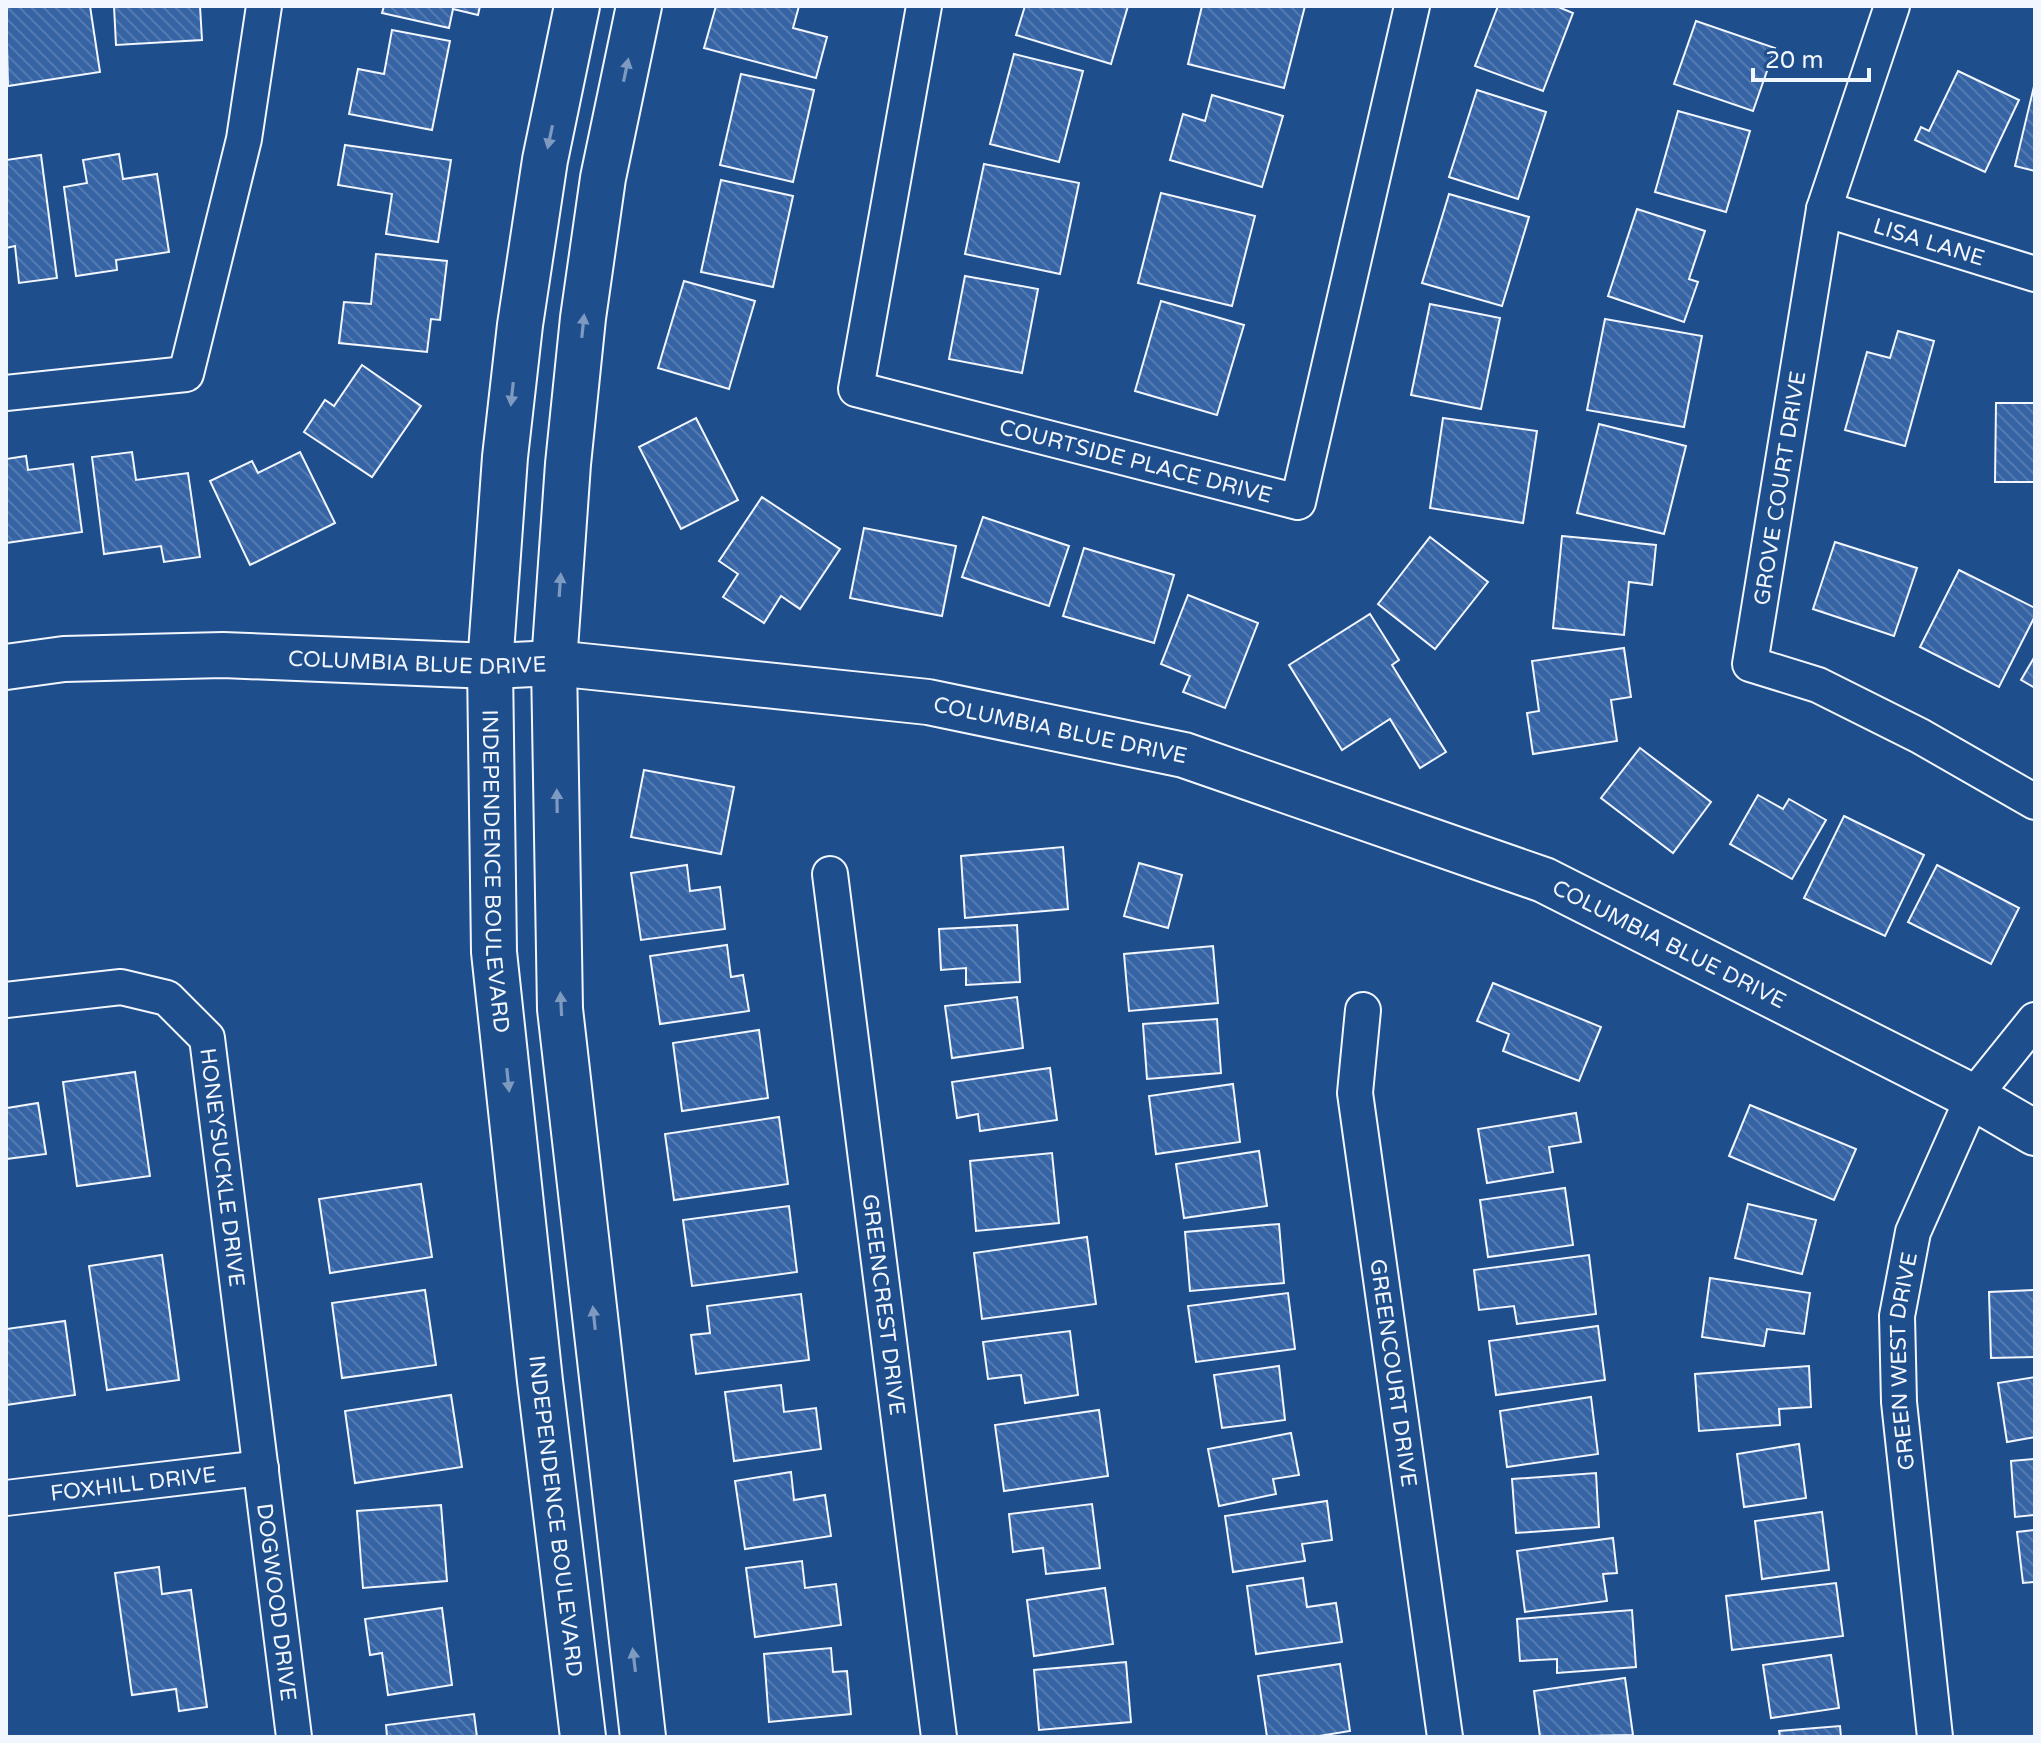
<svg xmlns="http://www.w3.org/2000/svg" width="2041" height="1743" font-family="'Varela Round',sans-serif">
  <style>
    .building { fill: url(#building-back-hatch); stroke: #f2f6ff; stroke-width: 2 }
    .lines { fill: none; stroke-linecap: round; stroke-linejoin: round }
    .street-casing { stroke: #f2f6ff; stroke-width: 38 }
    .secondary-casing { stroke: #f2f6ff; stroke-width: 48 }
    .street { stroke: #1f4e8c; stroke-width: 34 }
    .secondary { stroke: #1f4e8c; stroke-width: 44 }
    .oneway { fill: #7e9ac0 }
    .labels { text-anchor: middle; stroke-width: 6; stroke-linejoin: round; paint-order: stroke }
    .street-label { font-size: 22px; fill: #f2f6ff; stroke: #1f4e8c }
  </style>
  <defs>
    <pattern id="building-back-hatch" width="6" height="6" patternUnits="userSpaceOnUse" patternTransform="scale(2)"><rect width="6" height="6" fill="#3563a3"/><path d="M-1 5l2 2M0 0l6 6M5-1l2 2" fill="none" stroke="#537ab1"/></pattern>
  </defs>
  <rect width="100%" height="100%" fill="#1f4e8c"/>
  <g class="building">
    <path d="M6,6H90L100,72L8,86Z"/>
    <path d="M114,6H200L202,40L116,45Z"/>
    <path d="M384,6H480L478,15L453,9L449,28L382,13Z"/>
    <path d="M716,6H799L793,28L827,37L816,78L704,48Z"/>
    <path d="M1025,6H1128L1111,64L1016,35Z"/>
    <path d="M1202,6H1305L1284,88L1188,64Z"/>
    <path d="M1498,6H1556L1573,13L1543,91L1475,66Z"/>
    <path d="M1696,21L1775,48L1753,111L1674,84Z"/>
    <path d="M392,30L450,41L432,130L349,114L358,69L384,74Z"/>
    <path d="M1014,54L1083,71L1059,162L990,144Z"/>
    <path d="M1958,71L2019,100L1985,172L1915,140L1921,127L1929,131Z"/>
    <path d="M741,74L814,90L793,182L720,165Z"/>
    <path d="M2035,82V171L2015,166Z"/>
    <path d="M1477,90L1546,112L1518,199L1449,177Z"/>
    <path d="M1212,95L1283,116L1262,187L1170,160L1183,114L1205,121Z"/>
    <path d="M1678,111L1750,131L1726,212L1655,192Z"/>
    <path d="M345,145L451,160L438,242L386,234L392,194L338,185Z"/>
    <path d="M119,154L123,179L157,174L169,252L116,260L117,270L76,276L64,187L87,183L83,160Z"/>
    <path d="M41,155L57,278L19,283L15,246L6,248V160Z"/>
    <path d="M984,164L1079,183L1060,274L965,254Z"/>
    <path d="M721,180L793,196L773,287L701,272Z"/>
    <path d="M1161,193L1255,216L1232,306L1138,283Z"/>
    <path d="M1449,194L1529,217L1502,306L1422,283Z"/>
    <path d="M1637,209L1705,231L1689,279L1698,282L1684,322L1608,296Z"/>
    <path d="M376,254L447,261L440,320L431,319L427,352L339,343L344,302L371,304Z"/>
    <path d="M965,276L1038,289L1022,373L949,359Z"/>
    <path d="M684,281L755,301L729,389L658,368Z"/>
    <path d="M1161,301L1244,325L1217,415L1135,391Z"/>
    <path d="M1430,304L1500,318L1481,409L1411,395Z"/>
    <path d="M1605,319L1702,336L1684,427L1587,410Z"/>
    <path d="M1898,331L1934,341L1905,446L1845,430L1867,352L1890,358Z"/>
    <path d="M362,365L421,406L372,477L304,432L325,400L334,406Z"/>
    <path d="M1996,403H2035V482H1995Z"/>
    <path d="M696,418L738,500L681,529L639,447Z"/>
    <path d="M1443,418L1537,431L1523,523L1430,508Z"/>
    <path d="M1599,424L1686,446L1664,534L1577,513Z"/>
    <path d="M132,452L136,480L188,473L200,557L164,562L161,546L104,554L92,457Z"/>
    <path d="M300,452L335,523L250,565L210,481L252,461L258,473Z"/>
    <path d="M26,456L28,470L73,464L82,532L6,543V459Z"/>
    <path d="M762,497L840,549L800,609L781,596L764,623L723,597L738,574L719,561Z"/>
    <path d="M983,517L1069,546L1049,606L962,577Z"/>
    <path d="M864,528L956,546L942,616L850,598Z"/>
    <path d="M1562,536L1656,545L1652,585L1629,582L1624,635L1553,628Z"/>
    <path d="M1430,537L1488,582L1435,649L1378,604Z"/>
    <path d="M1835,542L1917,568L1894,636L1813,609Z"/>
    <path d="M1084,548L1174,575L1154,643L1063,616Z"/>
    <path d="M1959,570L2035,608V616L1999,687L1920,647Z"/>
    <path d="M1188,595L1258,623L1225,708L1183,692L1190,676L1161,664Z"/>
    <path d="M1370,614L1399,660L1392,665L1446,752L1420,768L1390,719L1342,750L1289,665Z"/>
    <path d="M1624,648L1631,697L1611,700L1617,741L1533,754L1527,713L1539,711L1532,661Z"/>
    <path d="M2035,656V688L2021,680Z"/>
    <path d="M1640,748L1711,802L1673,853L1601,798Z"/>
    <path d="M644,770L734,787L721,854L631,837Z"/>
    <path d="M1758,795L1783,809L1789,799L1826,820L1792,879L1730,844Z"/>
    <path d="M1844,816L1924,855L1885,936L1804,898Z"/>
    <path d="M1063,847L1068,909L965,918L961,856Z"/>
    <path d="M1139,863L1182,875L1168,928L1124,916Z"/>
    <path d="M687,865L690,891L720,887L725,929L641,940L631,873Z"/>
    <path d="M1937,865L2019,908L1991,964L1908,922Z"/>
    <path d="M1017,925L1020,982L966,985V968L941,970L939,929Z"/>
    <path d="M727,945L731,977L743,975L749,1011L660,1024L650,956Z"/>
    <path d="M1213,946L1218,1003L1129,1011L1124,954Z"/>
    <path d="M1493,983L1601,1027L1579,1081L1503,1051L1509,1034L1477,1021Z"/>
    <path d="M1017,997L1023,1048L952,1058L945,1006Z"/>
    <path d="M1217,1019L1221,1073L1147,1079L1143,1024Z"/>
    <path d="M759,1030L768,1098L682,1111L673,1043Z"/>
    <path d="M1050,1068L1057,1120L980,1131L978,1114L957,1118L952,1082Z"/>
    <path d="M135,1072L150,1176L77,1186L63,1082Z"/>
    <path d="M1233,1084L1240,1142L1156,1154L1149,1096Z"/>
    <path d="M6,1097L7,1108L38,1103L46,1154L6,1159Z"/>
    <path d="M1750,1105L1856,1149L1834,1200L1729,1156Z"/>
    <path d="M1576,1113L1581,1142L1549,1147L1553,1172L1487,1183L1478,1129Z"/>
    <path d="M779,1117L788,1184L674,1200L665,1134Z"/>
    <path d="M1259,1151L1267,1206L1184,1218L1176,1164Z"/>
    <path d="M1052,1153L1059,1223L976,1231L970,1161Z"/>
    <path d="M421,1184L432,1257L330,1273L319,1199Z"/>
    <path d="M1565,1188L1573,1245L1488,1257L1480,1200Z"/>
    <path d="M1748,1204L1816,1220L1802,1274L1735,1258Z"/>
    <path d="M789,1206L797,1272L692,1286L683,1220Z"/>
    <path d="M1279,1224L1284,1283L1190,1291L1185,1232Z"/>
    <path d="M1087,1237L1096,1304L982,1319L974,1253Z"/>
    <path d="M162,1255L179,1380L107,1390L89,1266Z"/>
    <path d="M1589,1255L1596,1314L1517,1324L1514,1306L1479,1310L1474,1270Z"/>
    <path d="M1710,1278L1810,1293L1804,1334L1767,1329L1764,1346L1702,1337Z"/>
    <path d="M425,1290L436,1365L342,1378L332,1303Z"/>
    <path d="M2035,1290V1357L1991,1358L1989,1292Z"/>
    <path d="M1288,1293L1295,1349L1196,1362L1188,1306Z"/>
    <path d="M801,1294L809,1360L696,1374L691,1335L710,1333L707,1306Z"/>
    <path d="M65,1321L75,1395L6,1405V1329Z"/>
    <path d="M1598,1326L1605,1380L1496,1395L1489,1341Z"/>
    <path d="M1070,1331L1078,1395L1025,1403L1021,1375L988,1379L983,1342Z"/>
    <path d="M1279,1366L1285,1420L1222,1428L1214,1375Z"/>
    <path d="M1809,1366L1811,1407L1779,1409L1780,1425L1699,1431L1695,1374Z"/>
    <path d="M2035,1377V1437L2007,1442L1998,1383Z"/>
    <path d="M781,1385L784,1412L816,1408L821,1449L734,1461L725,1392Z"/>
    <path d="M451,1395L462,1467L355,1483L345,1411Z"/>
    <path d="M1591,1397L1598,1454L1507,1467L1500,1411Z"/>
    <path d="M1099,1410L1108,1476L1004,1491L995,1425Z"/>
    <path d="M1291,1433L1299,1475L1273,1479L1276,1494L1219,1506L1208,1449Z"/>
    <path d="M1799,1444L1806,1498L1744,1507L1737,1454Z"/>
    <path d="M2035,1459V1515L2015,1517L2011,1461Z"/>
    <path d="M791,1472L794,1500L825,1495L831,1536L745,1549L735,1481Z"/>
    <path d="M1596,1473L1599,1527L1516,1533L1512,1479Z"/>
    <path d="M1327,1501L1332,1540L1302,1544L1305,1561L1233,1572L1225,1516Z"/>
    <path d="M1092,1504L1100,1568L1046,1574L1043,1548L1013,1552L1009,1514Z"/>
    <path d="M441,1505L447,1581L363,1588L357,1511Z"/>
    <path d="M1822,1512L1829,1570L1762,1579L1755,1521Z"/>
    <path d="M2035,1530V1582L2023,1583L2017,1532Z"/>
    <path d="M1613,1538L1617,1573L1603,1574L1607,1601L1525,1612L1517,1551Z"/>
    <path d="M802,1561L805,1588L836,1584L841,1625L755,1637L746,1568Z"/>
    <path d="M159,1567L162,1594L191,1590L207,1707L179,1711L176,1689L132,1695L115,1573Z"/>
    <path d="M1303,1578L1307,1607L1336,1603L1342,1642L1256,1654L1247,1586Z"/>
    <path d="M1836,1583L1843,1636L1732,1650L1726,1596Z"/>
    <path d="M1105,1588L1113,1644L1034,1656L1027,1600Z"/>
    <path d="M442,1608L452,1685L388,1695L382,1653L370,1655L365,1619Z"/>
    <path d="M1632,1610L1636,1667L1557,1673V1659L1520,1661L1517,1619Z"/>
    <path d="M831,1648L833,1672L847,1671L851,1714L769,1722L764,1654Z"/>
    <path d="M1831,1655L1839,1708L1771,1718L1763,1665Z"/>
    <path d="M1126,1662L1131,1722L1039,1730L1034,1670Z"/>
    <path d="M1340,1664L1350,1731L1313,1737H1267L1258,1676Z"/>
    <path d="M1625,1678L1633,1735L1540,1737L1534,1691Z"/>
    <path d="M474,1714L477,1737H387L386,1725Z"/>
    <path d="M1840,1726L1841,1737H1780L1779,1731Z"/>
  </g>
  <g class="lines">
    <defs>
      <g id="street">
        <path id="s1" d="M924,6L856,389L1298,502L1412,6"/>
        <path d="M1892,6L1824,209L1750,664L1818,685L1920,736L2035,802"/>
        <path id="s2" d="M1824,209L2035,274"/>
        <path d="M6,393L186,374L244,139L264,6"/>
        <path id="s3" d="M830,874L939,1737"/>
        <path id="s4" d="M6,1000L121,987L167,998L207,1038L294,1737"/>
        <path id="s5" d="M1363,1010L1355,1093L1445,1737"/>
        <path id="s6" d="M6,1498L261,1468"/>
        <path id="s7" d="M1935,1737L1899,1402L1897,1316L1913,1232L1973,1097L2035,1020"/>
      </g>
      <g id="secondary">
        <path id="s8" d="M577,6L545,160L520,325L505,457L490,666L494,952L540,1381L583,1737"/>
        <path d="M639,6L603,178L583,318L568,464L554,663L560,1009L643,1737"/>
        <path id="s9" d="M6,667L64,659L223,655L490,666L554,663L928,702L1184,755L1544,880L1973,1097L2035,1133"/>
      </g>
    </defs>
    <use href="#street" class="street-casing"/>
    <use href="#secondary" class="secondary-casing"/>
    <use href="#street" class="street"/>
    <use href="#secondary" class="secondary"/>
  </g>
  <defs><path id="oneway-solid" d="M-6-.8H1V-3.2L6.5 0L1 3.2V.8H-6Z" transform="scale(2)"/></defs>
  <g class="oneway">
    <use href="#oneway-solid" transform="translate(626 70) rotate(-78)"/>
    <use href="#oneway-solid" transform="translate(550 137) rotate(102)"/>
    <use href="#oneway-solid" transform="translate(583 326) rotate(-84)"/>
    <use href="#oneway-solid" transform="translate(512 394) rotate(96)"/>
    <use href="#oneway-solid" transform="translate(560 585) rotate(-86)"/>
    <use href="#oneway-solid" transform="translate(557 801) rotate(-91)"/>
    <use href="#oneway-solid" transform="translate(561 1004) rotate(-93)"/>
    <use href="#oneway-solid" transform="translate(508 1080) rotate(84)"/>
    <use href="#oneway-solid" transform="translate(594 1318) rotate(-96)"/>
    <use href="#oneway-solid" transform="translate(634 1660) rotate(-97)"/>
  </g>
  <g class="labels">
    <g class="street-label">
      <text dy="8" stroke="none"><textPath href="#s2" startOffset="110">LISA LANE</textPath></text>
      <text dy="8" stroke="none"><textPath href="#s1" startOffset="678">COURTSIDE PLACE DRIVE</textPath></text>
      <text transform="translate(1779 488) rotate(-81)" y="8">GROVE COURT DRIVE</text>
      <text dy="8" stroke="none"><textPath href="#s9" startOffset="412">COLUMBIA BLUE DRIVE</textPath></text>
      <text dy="8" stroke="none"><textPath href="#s9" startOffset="1060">COLUMBIA BLUE DRIVE</textPath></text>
      <text dy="8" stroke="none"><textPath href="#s8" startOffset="872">INDEPENDENCE BOULEVARD</textPath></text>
      <text dy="8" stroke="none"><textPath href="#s9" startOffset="1708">COLUMBIA BLUE DRIVE</textPath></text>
      <text dy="8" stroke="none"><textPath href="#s4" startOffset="350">HONEYSUCKLE DRIVE</textPath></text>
      <text dy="8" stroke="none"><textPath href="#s3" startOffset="434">GREENCREST DRIVE</textPath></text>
      <text dy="8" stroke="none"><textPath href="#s7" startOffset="378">GREEN WEST DRIVE</textPath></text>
      <text dy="8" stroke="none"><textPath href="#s5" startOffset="366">GREENCOURT DRIVE</textPath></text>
      <text dy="8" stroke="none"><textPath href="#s6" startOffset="128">FOXHILL DRIVE</textPath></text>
      <text dy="8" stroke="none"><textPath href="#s8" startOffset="1520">INDEPENDENCE BOULEVARD</textPath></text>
      <text dy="8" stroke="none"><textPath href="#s4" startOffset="788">DOGWOOD DRIVE</textPath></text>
    </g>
  </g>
  <rect width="2041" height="1743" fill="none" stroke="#f2f6ff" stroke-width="16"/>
  <path d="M1753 68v12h116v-12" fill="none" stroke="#f2f6ff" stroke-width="4"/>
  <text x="1765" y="68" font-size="24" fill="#f2f6ff" stroke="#1f4e8c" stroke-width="6" paint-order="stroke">20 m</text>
</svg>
